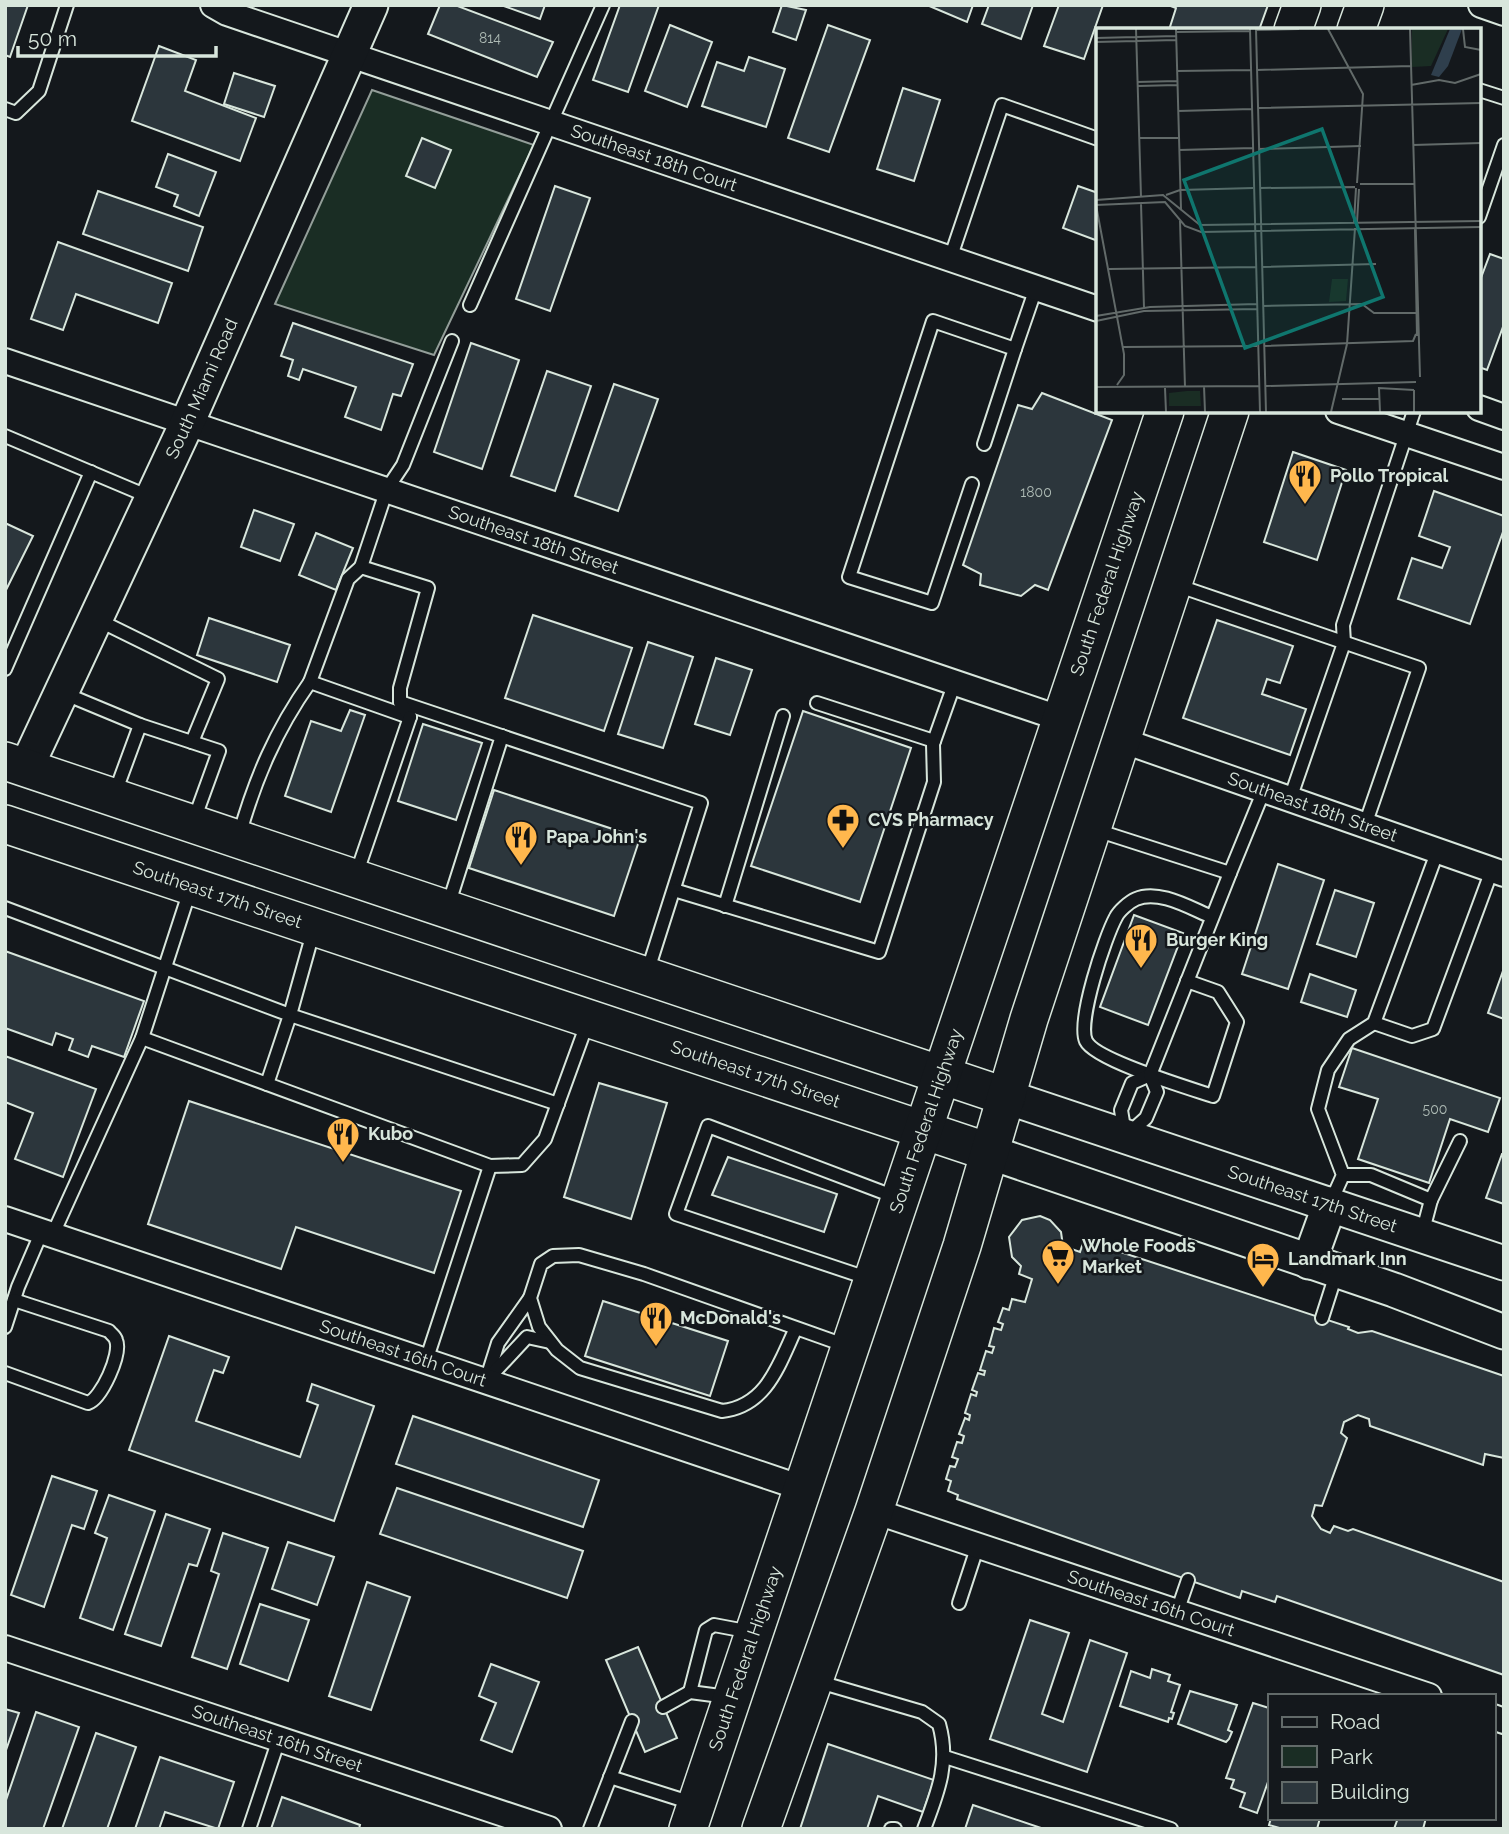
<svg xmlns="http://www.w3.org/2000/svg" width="1509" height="1834" font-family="Raleway,sans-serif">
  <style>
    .green { fill: #1a2d24; stroke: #939e99; stroke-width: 2 }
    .building { fill: #2c363c; stroke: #d8e6dc; stroke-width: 2 }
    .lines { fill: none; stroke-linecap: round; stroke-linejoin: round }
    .lane-casing { stroke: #d8e6dc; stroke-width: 16 }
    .street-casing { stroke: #d8e6dc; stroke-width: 28 }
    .secondary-casing { stroke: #d8e6dc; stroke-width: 37 }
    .primary-casing { stroke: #d8e6dc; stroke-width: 40 }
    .lane { stroke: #14181c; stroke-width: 12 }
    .street { stroke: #14181c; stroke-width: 24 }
    .secondary { stroke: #14181c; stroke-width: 33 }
    .primary { stroke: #14181c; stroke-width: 37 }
    .labels { text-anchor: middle; stroke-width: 5; stroke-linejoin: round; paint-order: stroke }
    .number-label { font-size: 14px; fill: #adbab4 }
    .street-label { font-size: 18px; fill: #d8e6dc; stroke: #14181c }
    .poi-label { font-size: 18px; font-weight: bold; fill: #d8e6dc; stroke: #14181c; text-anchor: start }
    .inset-road { fill: none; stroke: #626a69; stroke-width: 2 }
    .view { fill: #0f766e; fill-opacity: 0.15; stroke: #0f766e; stroke-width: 3.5 }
    .inset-edge { fill: none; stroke: #d8e6dc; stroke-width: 3.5 }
  </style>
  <rect width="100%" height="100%" fill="#14181c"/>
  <path class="green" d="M372,90L534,145L434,355L275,304Z"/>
  <g class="building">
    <path d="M5,5H28L10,57L5,55Z"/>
    <path d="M440,5H455L553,42L537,77L428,34Z"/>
    <path d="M501,5H545L540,19Z"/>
    <path d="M620,5H659L628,92L593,80Z"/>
    <path d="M782,5L806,10L796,40L773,32Z"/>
    <path d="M927,5H973L967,22Z"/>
    <path d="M989,5H1033L1021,39L982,24Z"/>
    <path d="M1059,5H1103L1084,59L1044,46Z"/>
    <path d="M1168,5H1268L1259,30H1169L1176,8Z"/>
    <path d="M670,25L712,42L687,107L645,91Z"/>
    <path d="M828,25L870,40L829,152L788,138Z"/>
    <path d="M159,46L196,60L185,91L256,118L240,161L132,121Z"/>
    <path d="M749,57L785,69L766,127L702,106L717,62L744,71Z"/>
    <path d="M234,73L275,86L264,117L224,104Z"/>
    <path d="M903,88L940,100L914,181L877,169Z"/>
    <path d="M422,138L451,150L435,188L406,176Z"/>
    <path d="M168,154L216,172L199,216L174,206L178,195L156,187Z"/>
    <path d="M555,186L590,198L550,311L516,299Z"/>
    <path d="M1078,186L1098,193V241L1063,228Z"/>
    <path d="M98,191L203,227L188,271L83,234Z"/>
    <path d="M58,242L172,283L158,323L76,294L63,330L31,319Z"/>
    <path d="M1490,254L1504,259V324L1487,370L1479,367V283Z"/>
    <path d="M293,323L413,364L401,396L393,394L381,430L345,417L356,387L303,369L299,380L288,376L293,360L281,356Z"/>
    <path d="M471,343L519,360L482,469L434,452Z"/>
    <path d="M547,371L591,386L555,491L511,476Z"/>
    <path d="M614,384L658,399L618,511L575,496Z"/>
    <path d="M1042,393L1112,420L1048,590L1035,585L1021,596L980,585L981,574L963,565L1018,405L1032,409Z"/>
    <path d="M1293,452L1346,470L1317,560L1264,542Z"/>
    <path d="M1434,491L1504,516V529L1470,624L1398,599L1412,558L1442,568L1450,547L1419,536Z"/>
    <path d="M254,510L294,524L280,561L241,547Z"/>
    <path d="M5,523L33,536L5,592Z"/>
    <path d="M316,533L353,548L336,590L299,575Z"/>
    <path d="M533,615L632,648L604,731L505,698Z"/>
    <path d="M209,618L290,645L277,682L197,655Z"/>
    <path d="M1217,620L1293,646L1280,683L1267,679L1262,694L1306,709L1290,755L1183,718Z"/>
    <path d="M648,642L693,657L663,748L618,734Z"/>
    <path d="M716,658L752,670L730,735L695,724Z"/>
    <path d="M350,710L365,715L331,812L285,796L311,721L341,731Z"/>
    <path d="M803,711L911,748L860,902L751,866Z"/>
    <path d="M423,724L482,743L456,820L398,801Z"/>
    <path d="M494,790L640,838L614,916L469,868Z"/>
    <path d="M1278,864L1324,880L1288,989L1242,974Z"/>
    <path d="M1335,890L1374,903L1356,957L1317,944Z"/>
    <path d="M1134,915L1183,933L1148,1025L1100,1007Z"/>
    <path d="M5,951L144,1001L124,1057L92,1046L88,1057L69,1050L73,1039L56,1033L52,1045L5,1028Z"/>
    <path d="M1504,968V1019L1488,1013Z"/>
    <path d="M1310,974L1356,990L1347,1017L1301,1002Z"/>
    <path d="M1352,1048L1500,1098L1488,1132L1450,1119L1429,1183L1358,1159L1378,1099L1339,1087Z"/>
    <path d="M5,1056L96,1089L63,1177L15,1159L33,1113L5,1102Z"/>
    <path d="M599,1083L667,1103L631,1219L564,1197Z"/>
    <path d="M189,1101L461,1191L434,1273L296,1227L281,1269L148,1224Z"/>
    <path d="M1502,1154H1504V1204L1486,1198Z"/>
    <path d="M728,1157L837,1194L824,1232L712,1195Z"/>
    <path d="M1040,1216L1050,1220L1061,1232L1063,1246L1080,1252L1084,1240L1349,1327L1348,1329L1358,1333L1372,1331L1504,1376V1458L1485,1454L1483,1465L1370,1426L1369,1419L1358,1415L1344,1422L1341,1433L1347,1438L1322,1506L1315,1505L1312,1516L1321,1529L1330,1533L1334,1526L1348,1531L1353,1529L1504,1582V1675L1277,1596L1275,1602L1242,1591L1240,1598L957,1499L958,1495L948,1491L951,1481L946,1479L950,1466L955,1467L958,1459L952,1457L957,1442L962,1443L964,1436L959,1434L965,1418L969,1420L970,1415L965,1413L971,1394L976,1396L977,1392L972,1390L978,1373L984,1375L985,1371L980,1370L986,1351L992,1353L994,1347L989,1346L994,1328L1001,1330L1003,1324L998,1322L1003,1308L1009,1310L1012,1299L1025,1302L1032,1279L1019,1274L1021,1266L1012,1257L1009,1237L1022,1220Z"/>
    <path d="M603,1301L728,1341L710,1396L585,1356Z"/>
    <path d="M169,1336L229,1357L223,1373L214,1370L196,1421L300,1457L318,1405L307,1401L312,1384L374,1406L334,1521L129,1450Z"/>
    <path d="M413,1416L599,1480L583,1527L396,1464Z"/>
    <path d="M52,1476L97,1491L84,1529L72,1525L44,1607L11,1595Z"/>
    <path d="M397,1488L583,1551L567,1598L380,1534Z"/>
    <path d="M109,1495L155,1511L113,1630L80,1618L107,1538L95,1533Z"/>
    <path d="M166,1514L210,1529L197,1566L189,1564L161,1646L125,1634Z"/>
    <path d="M223,1533L268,1548L227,1669L192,1657L219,1574L211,1571Z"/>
    <path d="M288,1542L334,1557L317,1605L272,1589Z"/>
    <path d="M367,1582L410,1597L371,1710L329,1696Z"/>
    <path d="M260,1604L309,1620L288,1681L240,1664Z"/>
    <path d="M1030,1620L1069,1633L1042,1714L1063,1722L1090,1640L1127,1653L1087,1772L990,1739Z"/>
    <path d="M638,1647L677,1738L645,1752L606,1660Z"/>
    <path d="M491,1664L539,1682L512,1752L481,1740L496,1703L479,1696Z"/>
    <path d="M1152,1669L1170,1675L1168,1681L1180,1685L1171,1712L1174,1713L1172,1719L1169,1718L1168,1722L1120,1706L1131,1671L1150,1678Z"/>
    <path d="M1190,1691L1237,1705L1228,1730L1232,1732L1229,1739L1226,1742L1178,1724Z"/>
    <path d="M1253,1703L1269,1708V1779L1257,1813L1240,1807L1245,1793L1231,1788L1234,1780L1226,1778Z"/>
    <path d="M5,1709L19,1713L5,1753Z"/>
    <path d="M36,1712L79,1727L43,1829H5V1803Z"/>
    <path d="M96,1733L136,1747L107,1829H62Z"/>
    <path d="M828,1744L934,1780L923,1812L878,1796L867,1829H800Z"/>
    <path d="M160,1757L234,1782L218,1829L165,1812L159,1829H135Z"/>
    <path d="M282,1797L360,1825L359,1829H271Z"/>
    <path d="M973,1805L1044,1829H965Z"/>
    <path d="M1271,1818H1320L1317,1829H1283L1269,1825Z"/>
    <path d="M1398,1818H1426L1423,1829H1394Z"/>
  </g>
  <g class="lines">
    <defs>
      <g id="lane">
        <path d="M1479,90L1504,98"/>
        <path d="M5,109L16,113L39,91L67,5"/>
        <path d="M1479,217L1504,145"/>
        <path d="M950,259L1002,105L1098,139"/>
        <path d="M470,305L603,5"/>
        <path d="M1015,349L1036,288"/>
        <path d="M5,436L152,498"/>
        <path d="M972,484L932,603L849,577L933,321L1015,349L984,444"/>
        <path d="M361,567L348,579L310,682L409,717"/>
        <path d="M1176,585L1419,668L1365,825"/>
        <path d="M96,619L218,679L192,742"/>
        <path d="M5,669L91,472"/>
        <path d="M63,693L140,725"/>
        <path d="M400,702L701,803L647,973"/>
        <path d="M817,703L934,741"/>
        <path d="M410,717L400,702V688L428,588L361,567L387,489L403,465L452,341"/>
        <path d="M115,793L140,725L219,751L194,820"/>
        <path d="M1290,799L1344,643L1343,625L1414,411"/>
        <path d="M1096,830L1230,873L1264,790"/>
        <path d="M239,836C255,779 276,730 310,682"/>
        <path d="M356,875L410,717"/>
        <path d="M674,890L879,952L934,782L933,744L955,682"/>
        <path d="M448,906L502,736"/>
        <path d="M725,906L783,716"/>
        <path d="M5,908L290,1015L267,1084"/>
        <path d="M314,929L290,1015L558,1104"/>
        <path d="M1187,981L1218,992L1237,1022L1213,1096C1189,1088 1095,1060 1086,1041C1077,1021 1105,937 1116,917C1119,911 1129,902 1136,899C1159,889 1190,908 1212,917"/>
        <path d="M1374,1023L1412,1036L1433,1029L1492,870"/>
        <path d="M142,1038L490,1166L426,1361"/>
        <path d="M1125,1134L1121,1110L1132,1083L1150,1075"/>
        <path d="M1127,1135L1146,1118L1157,1092L1150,1075L1230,873"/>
        <path d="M490,1166L522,1165L545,1139L588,1021"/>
        <path d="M1343,1175H1371L1431,1200L1422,1234"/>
        <path d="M1431,1200L1460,1141"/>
        <path d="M1330,1204L1343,1175L1318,1109L1328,1070L1349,1039L1374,1023L1438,850"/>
        <path d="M53,1234L142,1038L191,887"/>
        <path d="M870,1279L676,1214L708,1126L898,1198"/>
        <path d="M1322,1318L1337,1271"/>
        <path d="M5,1327L18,1287L42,1231"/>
        <path d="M796,1328C779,1364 767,1406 722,1411L580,1368L557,1350L539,1327L530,1298L541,1264L553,1256L579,1255L644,1274L847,1346"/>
        <path d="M5,1373L88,1403C101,1399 122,1354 116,1340C115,1336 111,1334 109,1331L14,1300"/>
        <path d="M486,1381L498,1343L530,1298"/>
        <path d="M486,1381L527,1337L550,1342"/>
        <path d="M959,1603L978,1545"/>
        <path d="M1177,1612L1188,1580"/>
        <path d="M816,1681L922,1712L939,1724C950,1763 938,1792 924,1829"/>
        <path d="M690,1692L706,1630L714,1625L751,1632"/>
        <path d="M663,1707L690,1692L728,1697"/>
        <path d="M945,1757L1171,1829"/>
        <path d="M610,1777L692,1803"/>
        <path d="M249,1829L279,1739"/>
        <path d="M590,1829L632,1721"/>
        <path d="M891,1829H895"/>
      </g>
      <g id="street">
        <path id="s1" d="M213,5L227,13L1098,309"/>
        <path d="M1481,5L1504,13"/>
        <path id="s2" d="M5,361L1062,719"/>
        <path d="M1479,408L1504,417"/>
        <path d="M1338,411L1504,467"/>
        <path id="s3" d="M1121,740L1504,874"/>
        <path id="s4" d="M5,1219L802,1488"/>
        <path id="s5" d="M874,1511L1429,1696"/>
        <path id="s6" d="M5,1648L549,1829"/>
        <path d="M1493,1717L1504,1721"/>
      </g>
      <g id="secondary">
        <path id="s7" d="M26,768L188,421L371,5"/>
        <path id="s8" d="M1007,1097L1504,1263"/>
        <path d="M989,1152L1394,1290L1504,1332"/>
        <path d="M1309,1262L1330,1204"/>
      </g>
      <g id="primary">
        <path d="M1293,30L1302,5"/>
        <path d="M1356,30L1365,5"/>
        <path d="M5,761L1007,1097"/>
        <path id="s9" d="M5,824L989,1152"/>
        <path id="s10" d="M688,1829L1165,411"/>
        <path d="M761,1829L874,1511L962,1246L1029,1019L1230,411"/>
      </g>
    </defs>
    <use href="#lane" class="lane-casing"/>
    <use href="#street" class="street-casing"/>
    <use href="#secondary" class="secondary-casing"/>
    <use href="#primary" class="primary-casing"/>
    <use href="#lane" class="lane"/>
    <use href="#street" class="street"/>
    <use href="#secondary" class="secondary"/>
    <use href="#primary" class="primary"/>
  </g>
  <defs>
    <symbol id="restaurant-pin" viewBox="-11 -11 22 30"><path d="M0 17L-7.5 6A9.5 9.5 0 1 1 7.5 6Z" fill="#ffb74d" stroke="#14181c"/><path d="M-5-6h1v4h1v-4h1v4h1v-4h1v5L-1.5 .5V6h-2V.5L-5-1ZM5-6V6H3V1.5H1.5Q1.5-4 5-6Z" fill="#111"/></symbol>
    <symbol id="pharmacy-pin" viewBox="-11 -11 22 30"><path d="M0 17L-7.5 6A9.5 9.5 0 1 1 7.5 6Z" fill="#ffb74d" stroke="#14181c"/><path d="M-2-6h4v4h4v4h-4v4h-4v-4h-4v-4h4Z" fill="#111"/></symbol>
    <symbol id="supermarket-pin" viewBox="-11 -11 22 30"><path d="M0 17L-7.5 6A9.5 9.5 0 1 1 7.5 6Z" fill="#ffb74d" stroke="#14181c"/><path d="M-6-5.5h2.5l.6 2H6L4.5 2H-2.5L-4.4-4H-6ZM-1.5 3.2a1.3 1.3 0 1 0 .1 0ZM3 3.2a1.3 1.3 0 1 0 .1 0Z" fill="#111"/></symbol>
    <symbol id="hotel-pin" viewBox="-11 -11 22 30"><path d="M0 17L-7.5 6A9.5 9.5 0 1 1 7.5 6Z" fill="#ffb74d" stroke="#14181c"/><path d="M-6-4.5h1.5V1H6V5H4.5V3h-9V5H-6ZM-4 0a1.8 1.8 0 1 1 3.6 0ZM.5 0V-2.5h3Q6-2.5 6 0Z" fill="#111"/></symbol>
  </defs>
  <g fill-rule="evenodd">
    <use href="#restaurant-pin" x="1286" y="457" width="38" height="52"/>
    <use href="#pharmacy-pin" x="824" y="801" width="38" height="52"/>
    <use href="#restaurant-pin" x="502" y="818" width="38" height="52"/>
    <use href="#restaurant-pin" x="1122" y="921" width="38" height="52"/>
    <use href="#restaurant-pin" x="324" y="1115" width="38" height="52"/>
    <use href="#supermarket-pin" x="1039" y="1237" width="38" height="52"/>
    <use href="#hotel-pin" x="1244" y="1240" width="38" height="52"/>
    <use href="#restaurant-pin" x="637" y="1299" width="38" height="52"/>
  </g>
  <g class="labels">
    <g class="number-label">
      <text x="490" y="43">814</text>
      <text x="1036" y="497">1800</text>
      <text x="1435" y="1114">500</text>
    </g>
    <g class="street-label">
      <text dy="6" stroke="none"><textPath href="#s1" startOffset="467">Southeast 18th Court</textPath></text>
      <text dy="6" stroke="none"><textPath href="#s7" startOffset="418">South Miami Road</textPath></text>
      <text dy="6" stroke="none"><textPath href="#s2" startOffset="558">Southeast 18th Street</textPath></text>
      <text dy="6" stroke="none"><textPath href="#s10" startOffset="1314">South Federal Highway</textPath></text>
      <text dy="6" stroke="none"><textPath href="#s3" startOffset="203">Southeast 18th Street</textPath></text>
      <text dy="6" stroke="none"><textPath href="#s9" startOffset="224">Southeast 17th Street</textPath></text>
      <text dy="6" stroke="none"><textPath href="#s9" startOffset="791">Southeast 17th Street</textPath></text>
      <text dy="6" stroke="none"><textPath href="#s10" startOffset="747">South Federal Highway</textPath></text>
      <text dy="6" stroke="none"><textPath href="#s8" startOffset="322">Southeast 17th Street</textPath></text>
      <text dy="6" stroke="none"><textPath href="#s4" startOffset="420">Southeast 16th Court</textPath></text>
      <text dy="6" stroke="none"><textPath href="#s5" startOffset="292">Southeast 16th Court</textPath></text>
      <text dy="6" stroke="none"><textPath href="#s10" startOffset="180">South Federal Highway</textPath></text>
      <text dy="6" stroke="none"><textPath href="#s6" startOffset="287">Southeast 16th Street</textPath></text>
    </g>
    <g class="poi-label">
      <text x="1330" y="482">Pollo Tropical</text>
      <text x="868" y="826">CVS Pharmacy</text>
      <text x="546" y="843">Papa John's</text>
      <text x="1166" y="946">Burger King</text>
      <text x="368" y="1140">Kubo</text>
      <text x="1082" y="1252">Whole Foods<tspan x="1082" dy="21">Market</tspan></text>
      <text x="1288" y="1265">Landmark Inn</text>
      <text x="680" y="1324">McDonald's</text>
    </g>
  </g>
  <g transform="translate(1096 28)">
    <rect width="385" height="385" fill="#14181c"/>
    <path d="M316,1H352L335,38L316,39ZM236,251H252L250,273L233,274ZM91,363H104L105,378H73V365Z" fill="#1a2d24"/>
    <path d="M354,1H366L352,38L343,49L335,47Z" fill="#2f3f4d"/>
    <path class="inset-road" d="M40,1L45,169M80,1L85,181M154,1L164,384M160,1L170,384M232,1L267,66L261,155M314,1L324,349M367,1L369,19L385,22M160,2L203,1M80,4L154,3M0,10L80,8M0,14L80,12M161,42L315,38M81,43L155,42M41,54L81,53M315,57L343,52L359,55L385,46M42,58L81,57M162,80L385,75M82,83L156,81M43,110H82M317,117L385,115M163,121L265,118M83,122L157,120M264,156H318M164,160L259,159M70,167L84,162L157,160M0,172L67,167L104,197L385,193M45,175L48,280M0,177L28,326V347L21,357M0,177L69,174L89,198L105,204L385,199M84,193L89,359M258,194L260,160M261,194L263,161M319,201L321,308M166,239L280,236M13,241L160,239M167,278L266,276L278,285H323M0,288L54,279L161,276M0,293L48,283L161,281M168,318L317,313L320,306M27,319L161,318M108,358L109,384M170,358L320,354M0,359L163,358M69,360L70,384M246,371H284M235,384L251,316L259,200M284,384L283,360L318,362M318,384V362"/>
    <path class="view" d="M226,101L287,269L149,320L88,152Z"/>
    <rect width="385" height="385" class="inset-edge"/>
  </g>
  <rect width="1509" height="1834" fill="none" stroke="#d8e6dc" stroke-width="14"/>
  <rect x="1268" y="1694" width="228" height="126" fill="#14181c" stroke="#626a69" stroke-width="2"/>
  <rect x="1282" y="1717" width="35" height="10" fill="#14181c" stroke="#626a69" stroke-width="2"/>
  <text x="1330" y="1729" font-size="21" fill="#d8e6dc">Road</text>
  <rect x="1282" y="1746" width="35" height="21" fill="#1a2d24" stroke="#626a69" stroke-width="2"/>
  <text x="1330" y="1764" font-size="21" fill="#d8e6dc">Park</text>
  <rect x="1282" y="1782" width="35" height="21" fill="#2c363c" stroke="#626a69" stroke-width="2"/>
  <text x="1330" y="1799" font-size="21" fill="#d8e6dc">Building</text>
  <path d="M18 46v10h198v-10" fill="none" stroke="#d8e6dc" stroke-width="3.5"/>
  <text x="28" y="46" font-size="21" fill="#d8e6dc" stroke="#14181c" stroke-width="5" paint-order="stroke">50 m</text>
</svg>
